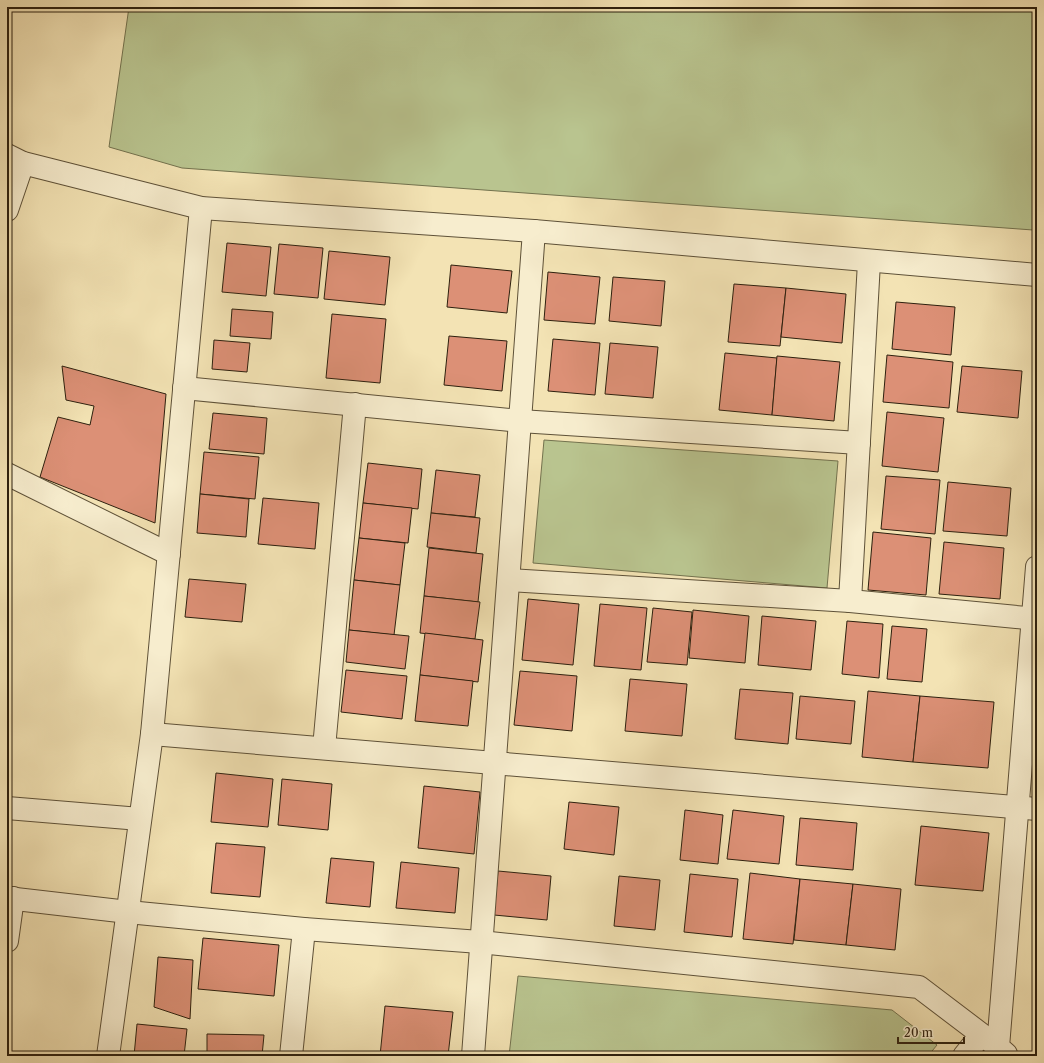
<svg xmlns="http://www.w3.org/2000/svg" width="1044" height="1063" font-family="'Libre Caslon Text',serif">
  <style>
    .green { fill: #b9c48f; stroke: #73724e }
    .building { fill: #dc9076; stroke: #2d200e }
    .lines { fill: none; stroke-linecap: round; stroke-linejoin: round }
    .minor-casing { stroke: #5e5138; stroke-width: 24 }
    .minor { stroke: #f7edce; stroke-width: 22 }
  </style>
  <rect width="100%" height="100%" fill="#f3e3b4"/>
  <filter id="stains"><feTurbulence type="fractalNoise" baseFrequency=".005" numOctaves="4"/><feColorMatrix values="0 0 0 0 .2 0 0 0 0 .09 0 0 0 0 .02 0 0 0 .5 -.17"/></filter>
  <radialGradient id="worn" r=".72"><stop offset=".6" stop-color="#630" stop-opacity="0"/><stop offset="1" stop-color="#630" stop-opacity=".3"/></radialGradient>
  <g class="green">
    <path d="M129,7H1037V188L1033,230L182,168L109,147Z"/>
    <path d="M544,440L838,461L827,588L533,563Z"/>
    <path d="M518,976L892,1010L937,1045L928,1056H509Z"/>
  </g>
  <g class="building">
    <path d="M227,243L271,247L266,296L222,292Z"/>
    <path d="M279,244L323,248L318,298L274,294Z"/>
    <path d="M329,251L390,257L385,305L324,299Z"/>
    <path d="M451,265L512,271L507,313L447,307Z"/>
    <path d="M548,272L600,277L595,324L544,320Z"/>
    <path d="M613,277L665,281L661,326L609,321Z"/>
    <path d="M734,284L786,288L780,346L728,342Z"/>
    <path d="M786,288L846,294L842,343L781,337Z"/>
    <path d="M896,302L955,307L951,355L892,349Z"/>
    <path d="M232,309L273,312L271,339L230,336Z"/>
    <path d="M332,314L386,319L380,383L326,378Z"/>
    <path d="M449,336L507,341L502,391L444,385Z"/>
    <path d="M553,339L600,343L595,395L548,391Z"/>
    <path d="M214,340L250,343L247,372L212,369Z"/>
    <path d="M610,343L658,347L653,398L605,394Z"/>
    <path d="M725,353L777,358L772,415L719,410Z"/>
    <path d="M887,355L953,362L949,408L883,402Z"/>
    <path d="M777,356L840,362L834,421L772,415Z"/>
    <path d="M62,366L166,394L155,523L40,477L58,417L90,425L94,406L66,400Z"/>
    <path d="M962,366L1022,371L1018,418L957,412Z"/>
    <path d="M887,412L944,418L938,472L882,466Z"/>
    <path d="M213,413L267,418L264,454L209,449Z"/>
    <path d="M204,452L259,457L255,499L200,494Z"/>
    <path d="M368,463L422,469L418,509L363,503Z"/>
    <path d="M436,470L480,475L475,517L431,513Z"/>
    <path d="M886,476L940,480L935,534L881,529Z"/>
    <path d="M948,482L1011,488L1007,536L943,531Z"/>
    <path d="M200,494L249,499L246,537L197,533Z"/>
    <path d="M263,498L319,503L315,549L258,544Z"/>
    <path d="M363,503L412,508L408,543L359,538Z"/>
    <path d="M431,513L480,518L476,553L427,547Z"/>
    <path d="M873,532L931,538L926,595L868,590Z"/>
    <path d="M359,538L405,543L400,585L354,580Z"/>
    <path d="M944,542L1004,548L1000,599L939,594Z"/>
    <path d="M429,548L483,554L478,602L424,596Z"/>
    <path d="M189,579L246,584L242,622L185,617Z"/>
    <path d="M354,580L400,585L394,635L349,630Z"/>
    <path d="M424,596L480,602L475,639L420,633Z"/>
    <path d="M528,599L579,604L573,665L522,660Z"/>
    <path d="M600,604L647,608L641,670L594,666Z"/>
    <path d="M653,608L692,612L687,665L647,662Z"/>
    <path d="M693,610L749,616L745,663L689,658Z"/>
    <path d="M762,616L816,621L811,670L758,665Z"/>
    <path d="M847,621L883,624L879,678L842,674Z"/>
    <path d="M892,626L927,629L922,682L887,679Z"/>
    <path d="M349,630L409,636L405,669L346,662Z"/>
    <path d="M425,633L483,640L478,682L420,675Z"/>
    <path d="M346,670L407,676L402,719L341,712Z"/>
    <path d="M520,671L577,676L572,731L514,725Z"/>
    <path d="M420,675L473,681L468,726L415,721Z"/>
    <path d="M630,679L687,684L682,736L625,731Z"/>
    <path d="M740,689L793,693L788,744L735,739Z"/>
    <path d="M868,691L920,696L913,762L862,757Z"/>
    <path d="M800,696L855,701L851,744L796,739Z"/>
    <path d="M920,696L994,702L988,768L913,762Z"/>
    <path d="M216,773L273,779L268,827L211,822Z"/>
    <path d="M282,779L332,784L328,830L278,825Z"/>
    <path d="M424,786L480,792L474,854L418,848Z"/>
    <path d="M569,802L619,807L614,855L564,849Z"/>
    <path d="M685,810L723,815L718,864L680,860Z"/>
    <path d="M733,810L784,816L779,864L727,859Z"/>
    <path d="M800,818L857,823L853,870L796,865Z"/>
    <path d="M921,826L989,833L983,891L915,885Z"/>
    <path d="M216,843L265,847L260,897L211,893Z"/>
    <path d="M331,858L374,862L370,907L326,903Z"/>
    <path d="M401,862L459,868L455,913L396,908Z"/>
    <path d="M498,871L551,876L547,920L494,915Z"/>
    <path d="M750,873L800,879L793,944L743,939Z"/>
    <path d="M690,874L738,879L732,937L684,932Z"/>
    <path d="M619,876L660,880L655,930L614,926Z"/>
    <path d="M800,879L853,884L846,945L794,940Z"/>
    <path d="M853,884L901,889L895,950L846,945Z"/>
    <path d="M203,938L279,945L274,996L198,989Z"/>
    <path d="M158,957L193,960L190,1019L154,1007Z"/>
    <path d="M385,1006L453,1012L448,1056H380Z"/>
    <path d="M137,1024L187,1029L184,1056H134Z"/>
    <path d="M207,1034L264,1035L262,1056H207Z"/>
  </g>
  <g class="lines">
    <defs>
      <g id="minor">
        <path d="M7,155L23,163L201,208L534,231L1037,275"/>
        <path d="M7,210L23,163"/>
        <path d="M184,388L520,421L859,443"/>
        <path d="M7,474L169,554"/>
        <path d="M509,580L850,601L1037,619"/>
        <path d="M850,601L869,262"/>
        <path d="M152,734L1037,809"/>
        <path d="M324,748L355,404"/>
        <path d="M7,808L140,819"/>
        <path d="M7,898L128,912L304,929L480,942L919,987L998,1047"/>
        <path d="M7,941L13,898"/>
        <path d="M1006,1054L998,1047L1037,567"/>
        <path d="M108,1056L152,734L201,208"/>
        <path d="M291,1056L304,929"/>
        <path d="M473,1056L534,231"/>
        <path d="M964,1056L981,1035"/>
      </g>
    </defs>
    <use href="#minor" class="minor-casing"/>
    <use href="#minor" class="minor"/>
  </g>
  <rect width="1044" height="1063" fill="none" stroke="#f3e3b4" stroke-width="24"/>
  <rect x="8" y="8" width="1028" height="1047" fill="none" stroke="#2d200e" stroke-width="2"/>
  <rect x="12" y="12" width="1020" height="1039" fill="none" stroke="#2d200e"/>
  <path d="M898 1037v6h66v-6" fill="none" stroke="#2d200e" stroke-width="2"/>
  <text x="904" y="1037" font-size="12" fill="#2d200e" stroke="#f7edce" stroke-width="3" paint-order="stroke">20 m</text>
  <rect width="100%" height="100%" filter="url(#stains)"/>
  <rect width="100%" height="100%" fill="url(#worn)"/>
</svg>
